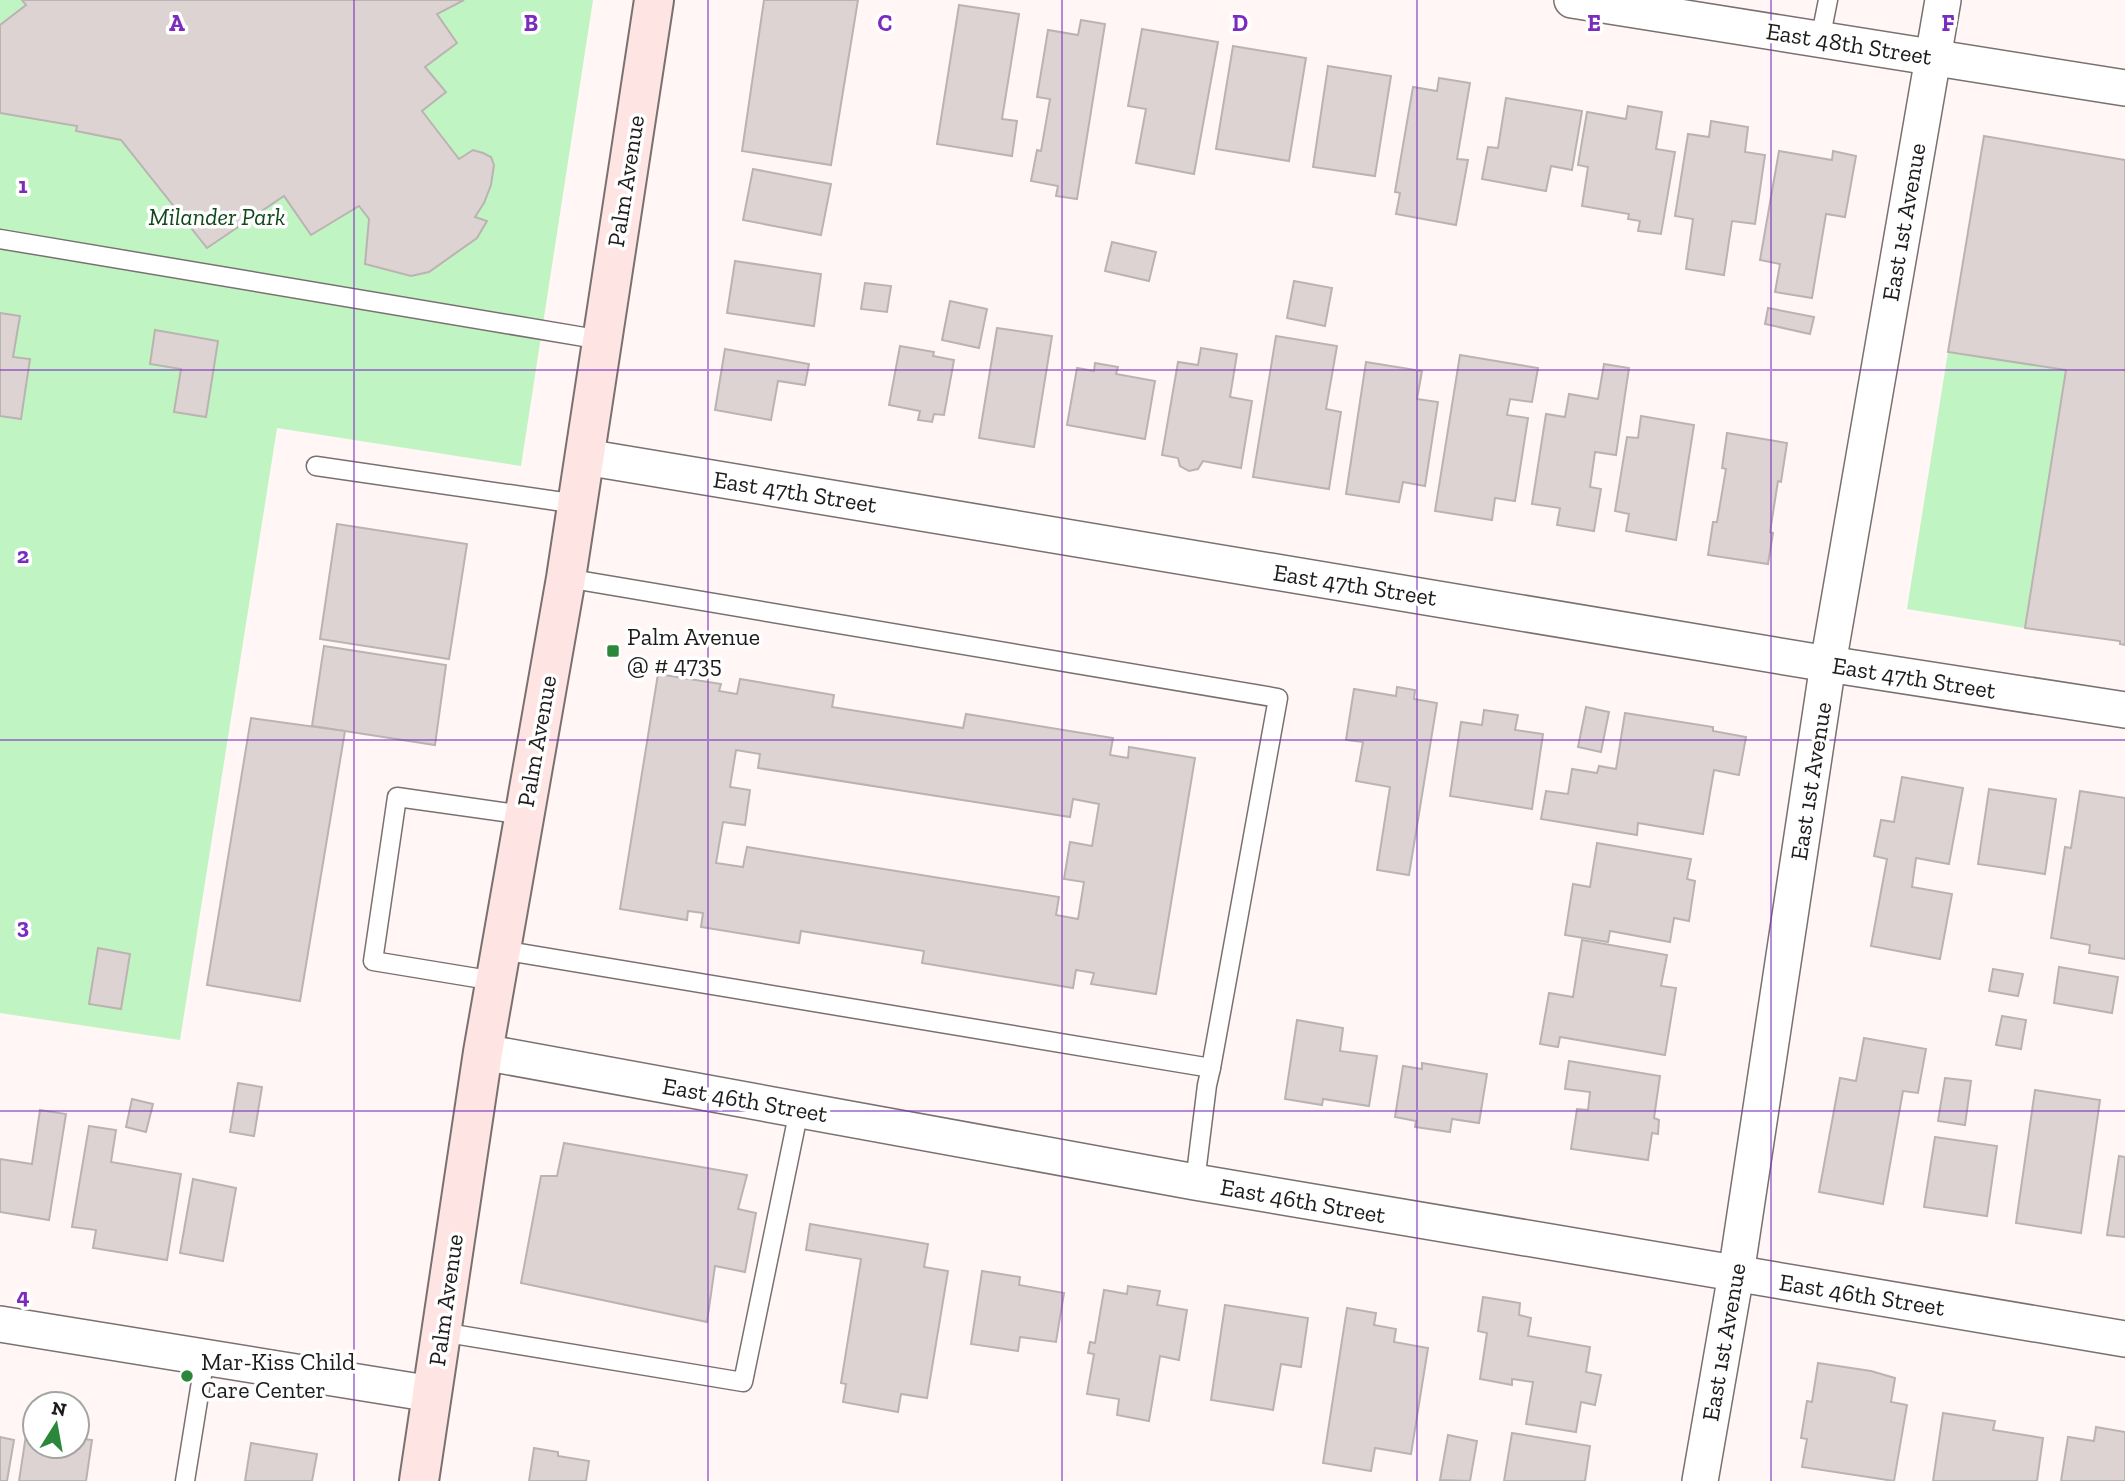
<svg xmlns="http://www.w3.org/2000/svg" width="2125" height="1481" font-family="'Zilla Slab',serif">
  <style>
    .green { fill: #c0f4c2 }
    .building { fill: #dcd3d2; stroke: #bbb3b2; stroke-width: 2; fill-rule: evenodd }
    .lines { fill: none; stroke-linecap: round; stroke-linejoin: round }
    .service-casing { stroke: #797170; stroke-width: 21 }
    .minor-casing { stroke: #797170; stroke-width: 38 }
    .secondary-casing { stroke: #797170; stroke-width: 42 }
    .service { stroke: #fff; stroke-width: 18 }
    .minor { stroke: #fff; stroke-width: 35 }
    .secondary { stroke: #fee4e2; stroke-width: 38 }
    .grid { fill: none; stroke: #7b2cbf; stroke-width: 2; stroke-opacity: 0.55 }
    .poi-dot { fill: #2b883a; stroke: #fff; stroke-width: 2.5 }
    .labels { text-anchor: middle; stroke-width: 7; stroke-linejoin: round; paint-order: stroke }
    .street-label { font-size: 24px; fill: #1e1b1b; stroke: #fff }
    .park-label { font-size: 24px; font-style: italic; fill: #10481a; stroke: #fff }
    .poi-label { font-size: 24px; fill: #1e1b1b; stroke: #fff; text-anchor: start }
    .grid-label { font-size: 23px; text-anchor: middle; font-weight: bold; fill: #7b2cbf; stroke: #fff; stroke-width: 7; stroke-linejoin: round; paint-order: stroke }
  </style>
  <rect width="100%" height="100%" fill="#fff6f5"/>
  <g class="green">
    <path d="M0,0H593L521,466L277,428L180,1040L0,1013Z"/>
    <path d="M1948,352L2066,370L2025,628L1907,609Z"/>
  </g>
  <g class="building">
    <path d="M22,0H464L437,14L457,43L425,67L446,92L422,111L459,159L473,150L483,153L491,157L494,165L491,185L484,203L475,217L487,221L477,238L429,272L411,276L365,264L369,219L359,206L311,235L284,196L207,248L121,140L76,131L77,126L0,113V25L26,5Z"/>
    <path d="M764,0H858L831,165L742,151Z"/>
    <path d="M959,5L1019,14L1002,119L1017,121L1012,156L937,144Z"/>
    <path d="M1081,20L1105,24L1077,199L1056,196L1058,186L1031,181L1037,150L1041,151L1050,99L1037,97L1048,30L1078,35Z"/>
    <path d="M1142,29L1218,42L1194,174L1136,163L1146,109L1128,106Z"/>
    <path d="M1233,46L1306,58L1289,161L1216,149Z"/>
    <path d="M1328,66L1391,76L1375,176L1313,167Z"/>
    <path d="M1439,78L1470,83L1457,159L1468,160L1456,225L1396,214L1400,193L1395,192L1413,87L1437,91Z"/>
    <path d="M1506,98L1582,111L1572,170L1551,166L1546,191L1482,179L1488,147L1498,148Z"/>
    <path d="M1628,106L1662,112L1656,149L1675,152L1661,234L1638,231L1640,221L1628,219L1629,214L1582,206L1588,167L1578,165L1587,112L1626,119Z"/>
    <path d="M1711,121L1748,127L1745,152L1765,155L1755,224L1732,221L1724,275L1686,269L1693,219L1675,216L1688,134L1709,137Z"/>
    <path d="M1984,136L2125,160V645L2120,644V641L2025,628L2066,370L1948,352Z"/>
    <path d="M1779,151L1832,160L1833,151L1856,156L1845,217L1826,214L1812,298L1775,292L1780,264L1760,260Z"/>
    <path d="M753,169L831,184L821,235L743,220Z"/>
    <path d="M1112,242L1156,252L1149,281L1105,271Z"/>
    <path d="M735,261L821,274L814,326L727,313Z"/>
    <path d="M1294,281L1332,288L1325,326L1287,318Z"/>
    <path d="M865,283L891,286L887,312L861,309Z"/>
    <path d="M950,301L987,309L979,348L942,340Z"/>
    <path d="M1768,308L1814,317L1810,334L1765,324Z"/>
    <path d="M0,313L20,316L13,357L30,359L21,419L0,416Z"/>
    <path d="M997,328L1052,336L1034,447L979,438Z"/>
    <path d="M155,330L218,341L206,417L174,412L181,369L150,364Z"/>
    <path d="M1276,336L1337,346L1326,409L1341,412L1329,489L1253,477Z"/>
    <path d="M900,346L934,352L933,356L954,360L944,415L934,414L932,422L918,420L920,411L889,405Z"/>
    <path d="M1201,348L1237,354L1230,397L1252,401L1241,468L1203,461L1198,469L1189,471L1180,466L1178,458L1162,455L1178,362L1198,365Z"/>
    <path d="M725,349L809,364L805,385L778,381L771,420L715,410Z"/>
    <path d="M1460,355L1538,368L1532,402L1510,399L1507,415L1528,418L1515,501L1495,498L1492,520L1435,511Z"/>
    <path d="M1366,362L1422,371L1417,399L1438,402L1425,486L1403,482L1399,502L1346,494Z"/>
    <path d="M1095,363L1118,367L1116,374L1155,381L1145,439L1067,425L1077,368L1094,371Z"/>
    <path d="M1604,364L1629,368L1616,455L1595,452L1590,487L1601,489L1594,531L1557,525L1560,508L1532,504L1546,414L1565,417L1569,394L1598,399Z"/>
    <path d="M1641,416L1694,425L1676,540L1626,531L1629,514L1615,511L1627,437L1638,438Z"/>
    <path d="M1727,433L1787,443L1781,482L1778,481L1770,532L1773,533L1768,564L1708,555L1713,522H1717L1726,469L1722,468Z"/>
    <path d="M337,524L467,544L449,659L320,639Z"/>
    <path d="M324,646L446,665L435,745L312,726Z"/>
    <path d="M658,674L721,684L719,691L737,694L740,679L834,695L832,707L963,728L966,714L1113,738L1110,755L1128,758L1129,747L1195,758L1156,994L1091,984L1094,973L1076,970L1073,988L922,963L924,951L801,931L799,943L701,927L703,913L688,911L687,920L620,909ZM736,750L760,754L758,768L1070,817L1073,799L1099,804L1092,846L1070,842L1064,879L1084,882L1078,919L1056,915L1059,897L747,847L743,867L716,863L723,822L745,825L750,790L730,787Z"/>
    <path d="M1397,687L1415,690L1414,699L1437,703L1409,875L1377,870L1390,787L1356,781L1363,742L1346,740L1354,689L1396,696Z"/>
    <path d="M1586,707L1609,712L1601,752L1578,747Z"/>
    <path d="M1484,710L1518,715L1515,730L1543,734L1532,809L1450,796L1461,722L1482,725Z"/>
    <path d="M1625,713L1713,727V731L1746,737L1739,775L1714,770L1703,834L1638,823L1637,835L1541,819L1546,791L1568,794L1572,769L1597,773L1599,766L1616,769Z"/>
    <path d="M251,718L345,731L300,1001L207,985Z"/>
    <path d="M1902,777L1963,788L1949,864L1916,858L1912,887L1952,894L1940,959L1871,946L1887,859L1874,856L1881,820L1894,822Z"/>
    <path d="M1989,789L2056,799L2045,874L1978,864Z"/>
    <path d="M2080,791L2125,798V959L2089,953L2090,945L2051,938L2065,847L2071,848Z"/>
    <path d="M1597,843L1691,859L1687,879L1695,881L1689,921L1674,918L1670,942L1610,931L1608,942L1565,935L1573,884L1590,887Z"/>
    <path d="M1582,940L1667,955L1661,986L1676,988L1665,1055L1560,1037L1558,1047L1540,1044L1549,993L1573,997Z"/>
    <path d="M98,948L130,954L121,1009L89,1004Z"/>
    <path d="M2059,967L2118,977L2112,1013L2054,1003Z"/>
    <path d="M1993,969L2023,974L2018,996L1989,991Z"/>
    <path d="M2002,1016L2026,1020L2021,1049L1996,1045Z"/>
    <path d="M1297,1020L1343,1028L1340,1051L1377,1056L1369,1106L1323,1099L1322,1105L1285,1099Z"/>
    <path d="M1864,1038L1926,1049L1918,1093L1903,1091L1883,1204L1819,1192L1840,1078L1856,1081Z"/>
    <path d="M1569,1061L1660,1076L1654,1118L1659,1120L1658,1134L1652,1133L1648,1160L1571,1149L1577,1109L1588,1110L1590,1092L1565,1089Z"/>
    <path d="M1422,1063L1487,1074L1479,1123L1452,1119L1450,1132L1415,1127L1416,1121L1395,1117L1403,1066L1422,1069Z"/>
    <path d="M1945,1078L1971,1081L1965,1125L1938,1121Z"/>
    <path d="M238,1083L262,1087L254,1136L230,1132Z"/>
    <path d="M2035,1090L2100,1100L2081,1233L2016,1223Z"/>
    <path d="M132,1099L153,1104L146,1132L126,1127Z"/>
    <path d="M40,1110L66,1114L49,1220L0,1212V1159L32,1164Z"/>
    <path d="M89,1126L116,1130L111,1162L181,1174L167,1260L93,1248L96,1230L72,1227Z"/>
    <path d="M1935,1137L1997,1146L1987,1216L1924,1207Z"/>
    <path d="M564,1143L747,1175L738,1209L756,1213L745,1272L715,1266L707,1322L521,1283L541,1176H557Z"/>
    <path d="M2119,1156L2125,1157V1237L2107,1235Z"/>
    <path d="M193,1179L236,1188L223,1261L180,1253Z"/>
    <path d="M810,1224L928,1244L924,1267L948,1271L927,1398L901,1394L898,1412L843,1402L846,1384L841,1383L861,1259L806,1250Z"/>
    <path d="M982,1271L1020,1277L1019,1285L1064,1293L1056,1342L1020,1337L1018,1351L971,1344Z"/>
    <path d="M1128,1286L1160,1291L1157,1305L1187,1310L1179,1360L1160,1356L1149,1421L1117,1415L1119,1399L1087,1394L1094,1354L1088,1353L1090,1342L1095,1343L1104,1290L1127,1294Z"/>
    <path d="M1483,1297L1520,1303L1519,1315L1531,1318L1528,1336L1590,1347L1586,1372L1601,1375L1595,1405L1581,1402L1576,1432L1526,1424L1533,1382L1512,1379V1385L1480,1379L1487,1333L1478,1331Z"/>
    <path d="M1225,1305L1308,1318L1301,1367L1281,1364L1273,1410L1211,1400Z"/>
    <path d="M1347,1308L1376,1313L1374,1325L1396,1329L1394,1342L1428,1348L1411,1454L1375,1448L1371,1471L1323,1463Z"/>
    <path d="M1818,1363L1871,1371L1895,1378L1891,1402L1907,1405L1894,1481L1802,1467L1807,1439L1801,1438L1807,1401L1812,1402Z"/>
    <path d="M1943,1413L1995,1421L1993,1430L2043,1438L2037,1481H1933Z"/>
    <path d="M28,1422L35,1423V1446H77V1438L92,1440L86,1481H19Z"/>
    <path d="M2096,1427L2125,1432V1481H2061L2068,1437L2094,1441Z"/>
    <path d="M1512,1433L1590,1446L1585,1481H1504Z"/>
    <path d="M1448,1435L1477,1441L1470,1481L1440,1480Z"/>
    <path d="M0,1437L14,1440L7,1481H0Z"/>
    <path d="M251,1443L317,1454L312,1481H245Z"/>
    <path d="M534,1448L558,1452V1456L589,1461L586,1481H529Z"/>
  </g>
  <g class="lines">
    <defs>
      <g id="service">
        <path d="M1820,40L1828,0"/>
        <path d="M0,239L602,340"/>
        <path d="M316,466L577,504"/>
        <path d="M501,950L1211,1068L1278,698L566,578"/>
        <path d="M495,981L373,961L397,797L524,815"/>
        <path d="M1195,1182L1207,1085L1211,1068"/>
        <path d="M441,1332L743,1382L799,1110"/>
        <path d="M185,1481L205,1357"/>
      </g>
      <g id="minor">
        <path d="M1572,0L2125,88"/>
        <path d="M585,457L1828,664L2125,710"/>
        <path d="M483,1052L1195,1182L2125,1339"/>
        <path d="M0,1324L432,1394"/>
        <path d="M1700,1481L1736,1274L1828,664L1943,0"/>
      </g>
      <path id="secondary" d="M419,1481L483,1052L566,578L654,0"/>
    </defs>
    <use href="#service" class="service-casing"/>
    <use href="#minor" class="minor-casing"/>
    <use href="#secondary" class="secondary-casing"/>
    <use href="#service" class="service"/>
    <use href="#minor" class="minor"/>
    <use href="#secondary" class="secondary"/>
  </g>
  <path class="grid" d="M354,0V1481M708,0V1481M1062,0V1481M1417,0V1481M1771,0V1481M0,370H2125M0,740H2125M0,1111H2125"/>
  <g class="poi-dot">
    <rect x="606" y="644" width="14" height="14" rx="3.5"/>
    <circle cx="187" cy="1376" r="7"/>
  </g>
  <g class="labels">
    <g class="street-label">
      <text transform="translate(1849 44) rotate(9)" y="8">East 48th Street</text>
      <text transform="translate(626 181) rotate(-81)" y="8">Palm Avenue</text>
      <text transform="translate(1904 222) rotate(-80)" y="8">East 1st Avenue</text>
      <text transform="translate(795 492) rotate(9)" y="8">East 47th Street</text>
      <text transform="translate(1355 585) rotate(9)" y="8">East 47th Street</text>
      <text transform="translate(1914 678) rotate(9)" y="8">East 47th Street</text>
      <text transform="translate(537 741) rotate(-80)" y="8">Palm Avenue</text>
      <text transform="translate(1811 781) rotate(-81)" y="8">East 1st Avenue</text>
      <text transform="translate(745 1100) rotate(10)" y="8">East 46th Street</text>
      <text transform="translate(1303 1201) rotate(10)" y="8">East 46th Street</text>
      <text transform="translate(1862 1295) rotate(9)" y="8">East 46th Street</text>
      <text transform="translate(446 1300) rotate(-82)" y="8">Palm Avenue</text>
      <text transform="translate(1724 1342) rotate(-80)" y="8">East 1st Avenue</text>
    </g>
    <g class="park-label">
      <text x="217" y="225">Milander Park</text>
    </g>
    <g class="poi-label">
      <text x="627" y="645">Palm Avenue<tspan x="627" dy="28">@ # 4735</tspan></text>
      <text x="201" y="1370">Mar-Kiss Child<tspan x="201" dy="28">Care Center</tspan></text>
    </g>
  </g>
  <g class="grid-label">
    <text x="177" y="31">A</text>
    <text x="531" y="31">B</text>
    <text x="885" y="31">C</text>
    <text x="1240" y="31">D</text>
    <text x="1594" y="31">E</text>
    <text x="1948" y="31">F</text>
    <text x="23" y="193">1</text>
    <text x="23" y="563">2</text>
    <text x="23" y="934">3</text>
    <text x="23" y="1304">4</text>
  </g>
  <g transform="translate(56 1425) rotate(11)"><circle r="33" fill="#ffffff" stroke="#a5a4a4" stroke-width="2"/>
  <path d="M0-5L12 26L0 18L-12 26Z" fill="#2b883a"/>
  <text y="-10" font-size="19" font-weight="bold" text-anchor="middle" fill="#1e1b1b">N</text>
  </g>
</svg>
